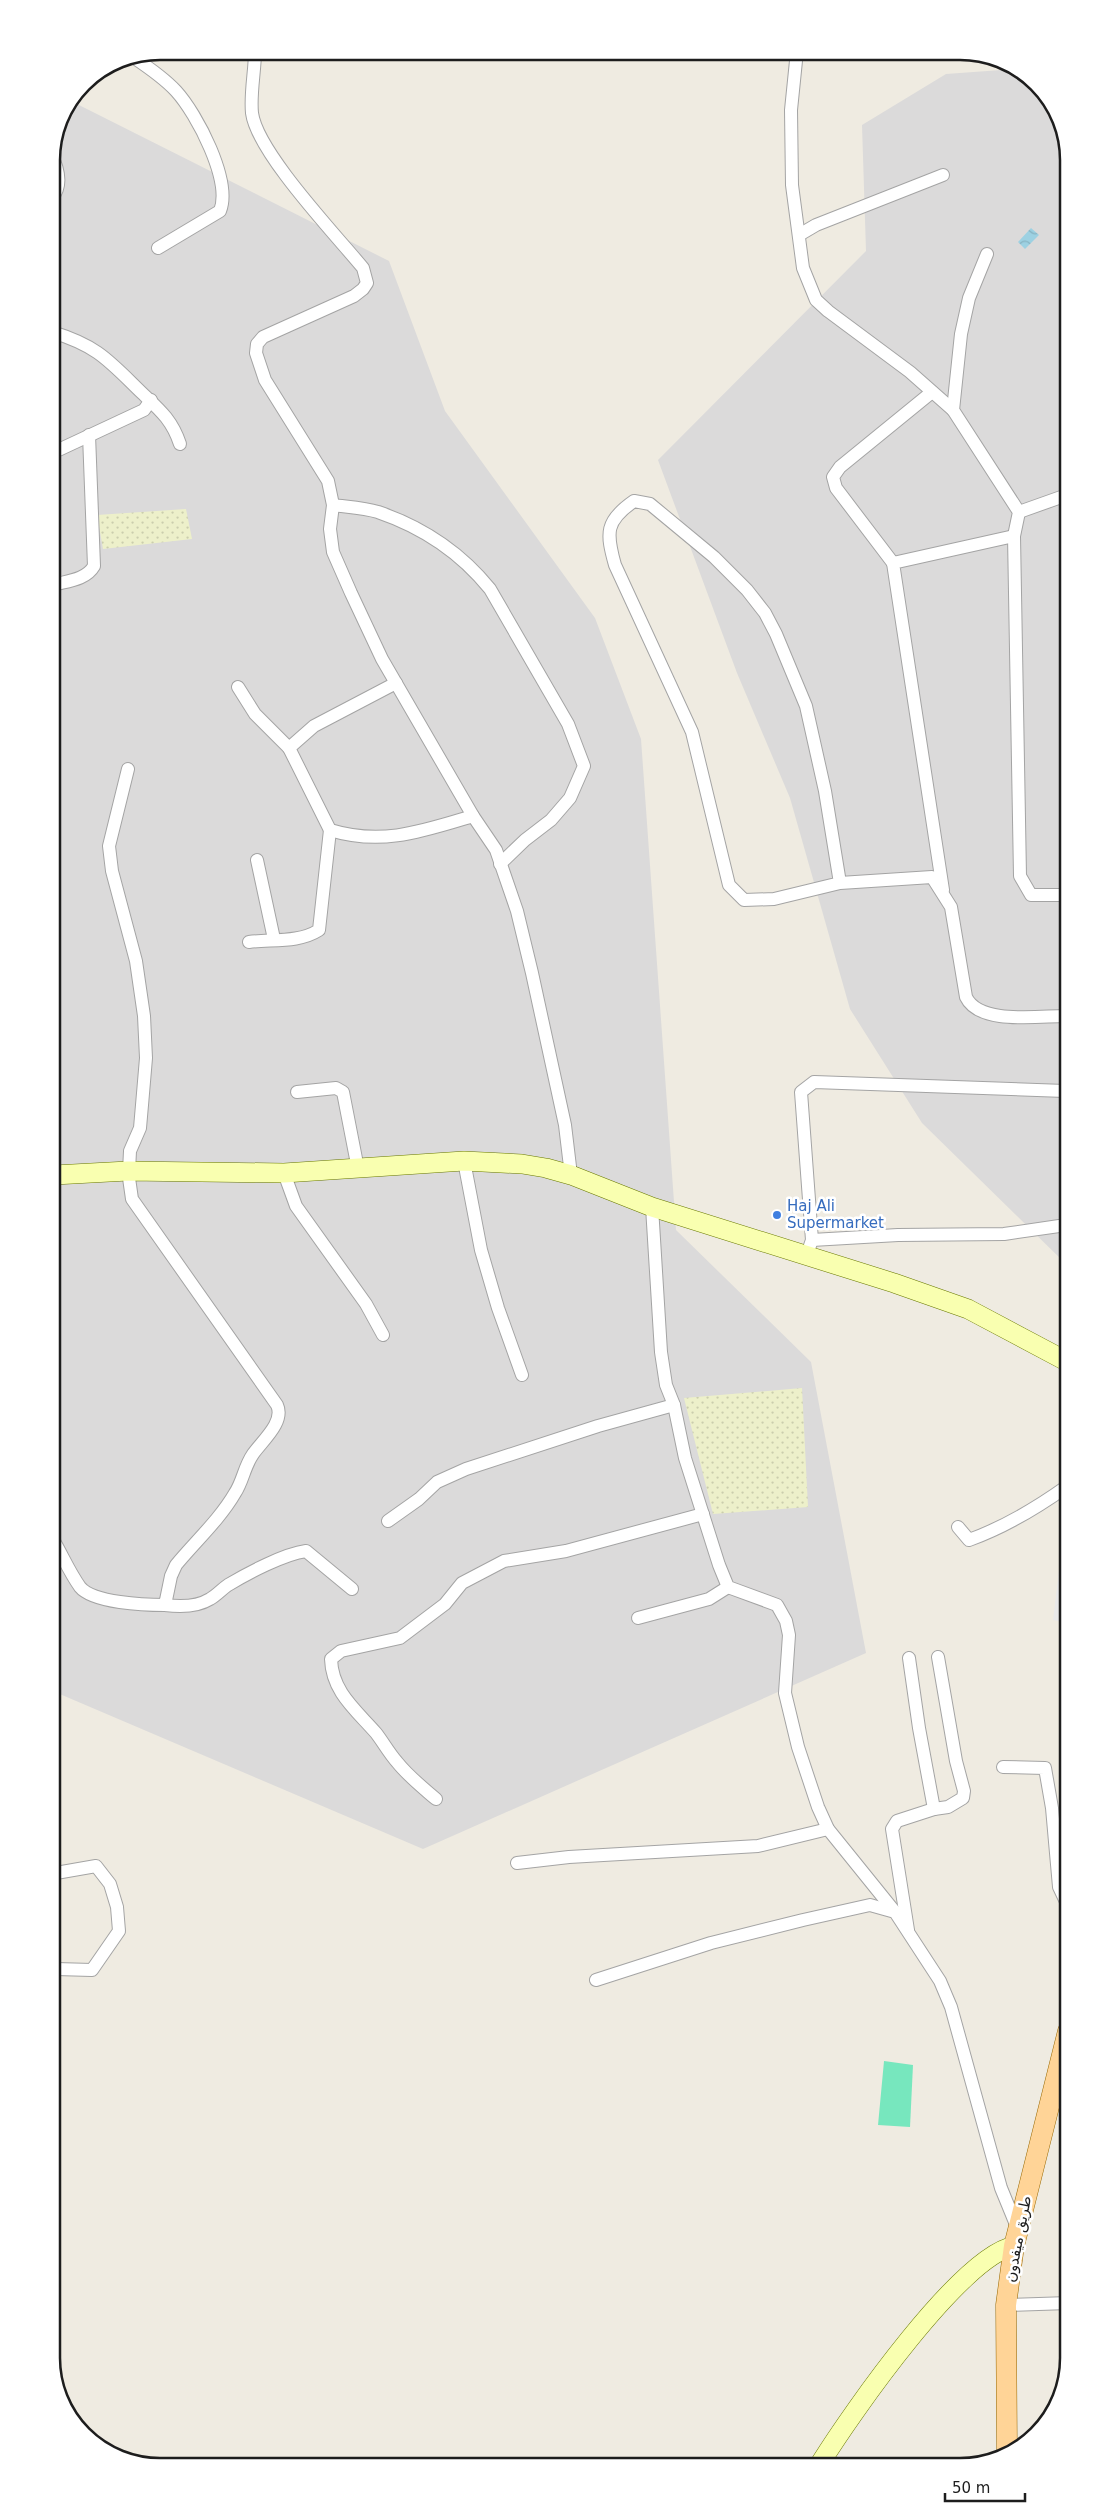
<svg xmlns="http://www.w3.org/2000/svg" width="1120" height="2518" font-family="'DejaVu Sans',Cairo,sans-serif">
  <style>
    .residential { fill: #dbdada }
    .farmland { fill: url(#farmland-dots) }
    .pitch { fill: #77e7be }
    .parking { fill: #e9e9e9 }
    .water { fill: url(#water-waves) }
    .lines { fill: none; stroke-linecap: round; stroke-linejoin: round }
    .street-casing { stroke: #a4a4a4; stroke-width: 14 }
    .secondary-casing { stroke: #687800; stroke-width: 20 }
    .primary-casing { stroke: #966700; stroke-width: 21 }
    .street { stroke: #fff; stroke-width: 12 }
    .secondary { stroke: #f9ffb0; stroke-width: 19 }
    .primary { stroke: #ffd497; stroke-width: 20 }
    .shop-dot { fill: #3f7fe0; stroke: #fff; stroke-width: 2 }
    .labels { text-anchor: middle; stroke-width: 5; stroke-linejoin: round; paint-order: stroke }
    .shop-label { font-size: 15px; fill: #366cbe; stroke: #fff; text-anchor: start }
    .street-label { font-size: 15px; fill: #1d1d1d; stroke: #fff }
    .rim { fill: none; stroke: #1d1d1d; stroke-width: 2.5 }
  </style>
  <defs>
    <pattern id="farmland-dots" width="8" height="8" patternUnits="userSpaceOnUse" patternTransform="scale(1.25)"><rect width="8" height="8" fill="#edf0ca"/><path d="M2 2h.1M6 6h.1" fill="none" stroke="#cbcdad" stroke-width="1.8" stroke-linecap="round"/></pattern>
    <pattern id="water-waves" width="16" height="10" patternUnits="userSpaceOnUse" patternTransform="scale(1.25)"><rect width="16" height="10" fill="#9dd1e2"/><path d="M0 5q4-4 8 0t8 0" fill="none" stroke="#87b3c1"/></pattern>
  </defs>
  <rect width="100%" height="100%" fill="#efebe1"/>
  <g class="residential">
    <path d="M1015,69L1026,74L1063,125L1066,1264L922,1123L850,1009L790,798L737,673L658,460L866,251L862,125L946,74Z"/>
    <path d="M71,101L389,261L445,411L595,618L641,739L676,1230L811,1362L866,1653L423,1849L55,1692L51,153L62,112Z"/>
  </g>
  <g class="farmland">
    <path d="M186,509L192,539L103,549L97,515Z"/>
    <path d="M802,1388L808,1507L713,1514L684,1398Z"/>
  </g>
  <path class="pitch" d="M884,2061L913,2065L910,2127L878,2125Z"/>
  <path class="parking" d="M1059,1571L1067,1572V1623L1053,1620Z"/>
  <path class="water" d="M1031,228L1039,235L1025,249L1018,242Z"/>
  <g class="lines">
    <defs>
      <g id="street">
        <path d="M255,51C255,71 250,93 252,113C257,152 335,234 363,268L367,283L363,289L354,296L263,337L257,344L256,353L265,380L328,481L333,505L330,529L333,552L351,593L382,659L473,816L496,850L517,911L532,973L565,1125L571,1175"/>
        <path d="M797,51L791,110L792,185L803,268L816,300L828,311L910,372L953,410"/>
        <path d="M133,57C148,67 164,78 176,91C197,114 232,181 220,211L158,248"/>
        <path d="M51,154C58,168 63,185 52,198"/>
        <path d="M799,235L816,225L943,175"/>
        <path d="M987,254L969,298L961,334L953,410L1019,512L1014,536L1020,876L1031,895H1065"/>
        <path d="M52,332C98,346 109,361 142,393C160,410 172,420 180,444"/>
        <path d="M52,453L144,410L151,400"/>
        <path d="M333,505C347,507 364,508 378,512C422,527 461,553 490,589L568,724L584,766L570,798L551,820L525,840L500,864"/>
        <path d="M1019,512L1064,496"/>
        <path d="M893,563L836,488L833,477L840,467L932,392"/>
        <path d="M53,585C67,581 86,580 94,566L89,435"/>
        <path d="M396,683L314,726L289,748L330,830C382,846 423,831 473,816"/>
        <path d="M238,687L255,714L289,748"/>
        <path d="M128,769L109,846L112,871L136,961L144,1016L146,1058L142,1105L140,1128L130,1151L129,1171"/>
        <path d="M257,860L274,939"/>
        <path d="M840,883L825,791L806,706L776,634L765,613L747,590L714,557L650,504L634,501C605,521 606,533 615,565L692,732L729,885L744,900L774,899L840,883L932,877L951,907L966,997C979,1025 1038,1016 1065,1016"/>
        <path d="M943,890L893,563L1014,536"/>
        <path d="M249,942C272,939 299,943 319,930L330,830"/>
        <path d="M297,1092L336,1088L343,1092L358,1169"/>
        <path d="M464,1161L481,1250L498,1308L522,1375"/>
        <path d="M284,1173L296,1206L366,1304L383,1335"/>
        <path d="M652,1207L661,1352L666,1385L674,1405L685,1458L719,1565L728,1587L777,1605L786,1621L789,1635L785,1693L798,1747L818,1807L828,1829L895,1912"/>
        <path d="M812,1240L898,1235L1004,1234L1066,1225"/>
        <path d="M806,1257L812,1240L801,1092L814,1082L1065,1091"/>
        <path d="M388,1521L419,1499L437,1482L466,1469L598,1426L674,1405"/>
        <path d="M958,1527L969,1540C1005,1527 1035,1509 1066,1487"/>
        <path d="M55,1543C63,1557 70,1573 80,1587C93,1603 145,1605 165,1605L171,1576L176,1565C195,1542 220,1519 235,1493C243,1481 244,1467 253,1454C262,1441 285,1422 277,1405L132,1199L128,1171"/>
        <path d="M165,1605C180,1607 197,1607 210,1599C217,1595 222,1589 228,1585C248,1573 284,1554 306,1551L352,1589"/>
        <path d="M638,1618L709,1599L728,1587"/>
        <path d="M1003,1767L1045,1768L1052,1808L1059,1887L1068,1906"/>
        <path d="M436,1799C422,1787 408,1776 397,1762C389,1753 383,1742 376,1733C356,1710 332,1692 331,1659L341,1651L400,1638L445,1604L462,1583L504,1561L566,1551L703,1514"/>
        <path d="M934,1809L948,1807L963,1798L964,1791L956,1761L938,1657"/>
        <path d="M517,1863L569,1857L758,1846L828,1829"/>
        <path d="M56,1873L96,1866L110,1884L117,1907L119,1931L92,1970L56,1969"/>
        <path d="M908,1930L892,1829L897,1821L934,1809L919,1728L909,1658"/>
        <path d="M596,1980L711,1943L803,1920L870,1905L895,1912L940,1981L951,2007L1001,2188L1017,2227"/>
        <path d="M1006,2305L1069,2303"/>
      </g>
      <g id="secondary">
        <path d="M54,1175L128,1171L284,1173L464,1161L522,1164L546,1168L571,1175L652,1207L894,1283L968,1309L1066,1361"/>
        <path d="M821,2462C851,2414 961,2256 1014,2246"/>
      </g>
      <path id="primary" d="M1007,2452L1006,2305L1014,2246L1068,2031"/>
    </defs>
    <use href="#street" class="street-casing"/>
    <use href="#secondary" class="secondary-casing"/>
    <use href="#primary" class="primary-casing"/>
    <use href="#street" class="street"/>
    <use href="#secondary" class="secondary"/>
    <use href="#primary" class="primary"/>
  </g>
  <circle class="shop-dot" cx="777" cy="1215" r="5"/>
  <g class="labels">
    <g class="shop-label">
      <text x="787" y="1211">Haj Ali<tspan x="787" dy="17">Supermarket</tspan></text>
    </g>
    <g class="street-label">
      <text transform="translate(1018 2239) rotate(-79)" y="5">طريق ميفدون</text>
    </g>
  </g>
  <path d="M0 0H1120V2518H0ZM160 60H960A100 100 0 0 1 1060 160V2358A100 100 0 0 1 960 2458H160A100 100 0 0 1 60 2358V160A100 100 0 0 1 160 60Z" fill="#fff" fill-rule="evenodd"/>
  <path class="rim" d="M160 60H960A100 100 0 0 1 1060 160V2358A100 100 0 0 1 960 2458H160A100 100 0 0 1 60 2358V160A100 100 0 0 1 160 60Z"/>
  <path d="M945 2493v8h80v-8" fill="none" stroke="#1d1d1d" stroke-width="2.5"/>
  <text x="952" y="2493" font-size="15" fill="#1d1d1d" stroke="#ffffff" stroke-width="4" paint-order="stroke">50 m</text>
</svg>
